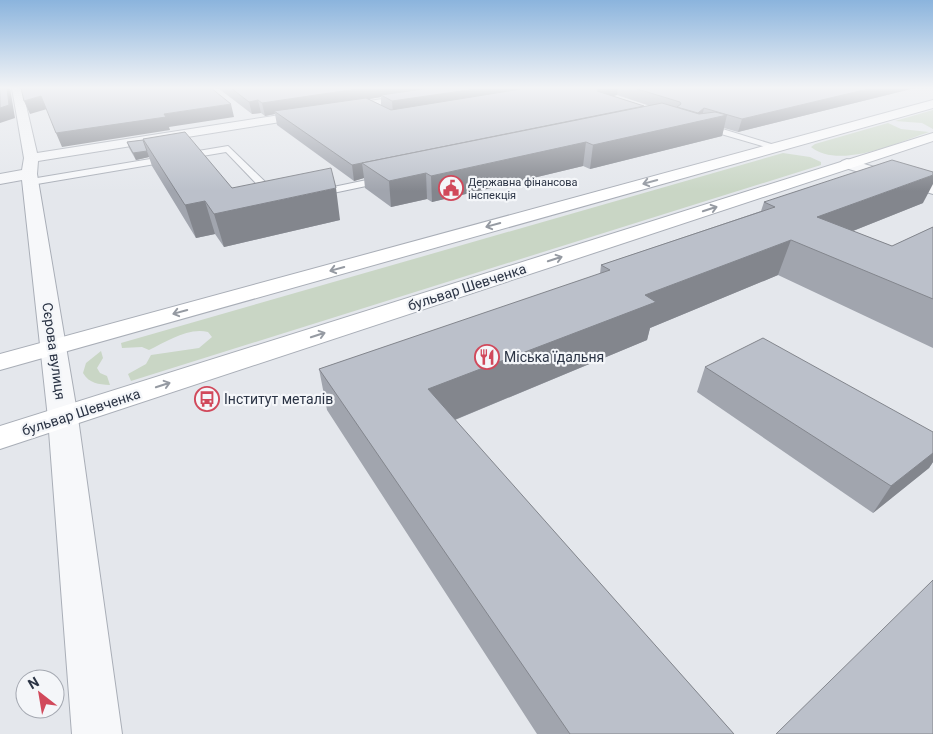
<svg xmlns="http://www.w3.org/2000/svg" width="933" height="734" font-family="Roboto,sans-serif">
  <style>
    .green { fill: #c9d6c5 }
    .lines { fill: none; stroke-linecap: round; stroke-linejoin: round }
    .service-casing { stroke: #a9aeb7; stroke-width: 2 }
    .minor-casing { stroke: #a9aeb7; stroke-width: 2 }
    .secondary-casing { stroke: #a9aeb7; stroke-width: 2 }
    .service { fill: #f7f8fa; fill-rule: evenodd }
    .minor { fill: #f7f8fa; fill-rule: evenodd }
    .secondary { fill: #fff; fill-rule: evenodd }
    .wall { fill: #a1a5ae; fill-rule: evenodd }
    .shaded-wall { fill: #83868d }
    .building { fill: #bbc0ca; stroke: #83868d }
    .oneway { stroke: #959aa2 }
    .labels { text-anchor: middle; stroke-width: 4.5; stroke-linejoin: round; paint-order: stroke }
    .far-poi-label { font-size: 11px; fill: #2b3445; stroke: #f4f6f9; text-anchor: start }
    .street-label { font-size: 14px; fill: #2b3445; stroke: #f4f6f9 }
    .poi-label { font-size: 14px; fill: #2b3445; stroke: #f4f6f9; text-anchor: start }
  </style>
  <rect width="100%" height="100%" fill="#e4e7ec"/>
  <g class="green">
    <path d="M933,110V129L922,123L895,121Z"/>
    <path d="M888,123L901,129L929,132C899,142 839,170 811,147L815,144Z"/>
    <path d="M783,153L810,157L821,162V165L131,381L128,374L146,364L151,355L199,348L212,337L208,332C188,327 166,342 149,350L142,347L122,348L121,343Z"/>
    <path d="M101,351L103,358L97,368L100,373L107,376L110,385C98,384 90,384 83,373L86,363Z"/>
  </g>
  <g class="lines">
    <defs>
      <g id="service">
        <path d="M697,123H703L781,147L773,149L697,127Z"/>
        <path d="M228,146L281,197V201H273L226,152L31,185L26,182L31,179Z"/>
        <path d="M386,176L391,179L390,181L314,197L309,194L314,191Z"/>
      </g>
      <g id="minor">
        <path d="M12,88H22L37,153L453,88H479L474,91L38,161L37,174L78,418L122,734H72L48,418L22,180L0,184V174L22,170L24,158Z"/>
        <path d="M847,159L933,184V194L842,167L839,164L842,161Z"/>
      </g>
      <g id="secondary">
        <path d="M933,100V108L0,370V354Z"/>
        <path d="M933,133V141L0,449V426Z"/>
      </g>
    </defs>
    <use href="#service" class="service-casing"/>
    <use href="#minor" class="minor-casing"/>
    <use href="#secondary" class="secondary-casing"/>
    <use href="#service" class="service"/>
    <use href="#minor" class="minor"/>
    <use href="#secondary" class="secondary"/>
  </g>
  <g class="wall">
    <path d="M218,88H915L738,132L724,128L722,136L590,169L583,166L432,202L427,199L391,207L365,188L364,178L354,181L277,125L275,114L265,116L261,113L252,114ZM617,95L650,106L644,107V106L613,96ZM381,97V105L369,99Z"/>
    <path d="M143,140L232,188L340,220L224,247L215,234L196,238L152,166L149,157L136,160L129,148L127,142Z"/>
    <path d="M764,202L923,203L853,231L892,246L933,227V348L778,275L650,328L647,340L455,420L734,734H537L327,410L319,369L600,274L601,265L761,211Z"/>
    <path d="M705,367L933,432V462L929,468L873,513L697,392Z"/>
  </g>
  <g class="shaded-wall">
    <path d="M7,88H10L15,118L0,123V108Z"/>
    <path d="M363,88H440L381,95V97L278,114L274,111L275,114L265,116L262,103Z"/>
    <path d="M482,88H530L393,114L392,101Z"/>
    <path d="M598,88H618L617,95L597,100V91Z"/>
    <path d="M872,88H915L738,132L742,119Z"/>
    <path d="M41,96L47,109L30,114L24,101Z"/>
    <path d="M258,100L261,113L252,114L249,102Z"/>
    <path d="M231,104L234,117L169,127L170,130L62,147L56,133L164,114Z"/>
    <path d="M644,106L642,119L362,163L364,178L354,181L352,165Z"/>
    <path d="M704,108L701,121L727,115L722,136L590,169L593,145L695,122L698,113Z"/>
    <path d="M586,142L583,166L432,202L431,176Z"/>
    <path d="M147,151L149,157L136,160L133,153Z"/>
    <path d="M426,173L427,199L391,207L389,181Z"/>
    <path d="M933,175V184L923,203L810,248L817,217Z"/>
    <path d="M336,188L340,220L224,247L214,214Z"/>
    <path d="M205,201L215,234L196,238L185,205Z"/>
    <path d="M791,240L778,275L650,328L647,340L430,430L428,389L645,295Z"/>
    <path d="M933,453V462L929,468L873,513L891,486Z"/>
  </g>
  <g class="building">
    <path d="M0,88H7L9,105L0,108Z"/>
    <path d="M21,88H211L231,104L164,114L166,117L56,133L41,96L24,101Z"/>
    <path d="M231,88H363L262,103L258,100L249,102Z"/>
    <path d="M430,88H482L392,101L381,95Z"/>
    <path d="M527,88H599L597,91L644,106L352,165L274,111L366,98L391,110Z"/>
    <path d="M634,88H872L742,119L704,108L698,113L677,107L681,104L680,102Z"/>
    <path d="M662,103L699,114L715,112L727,115L593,145L586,142L431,176L426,173L389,181L362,163Z"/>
    <path d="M185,132L232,188L331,168L336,188L214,214L205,201L185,205L143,139Z"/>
    <path d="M143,140L147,151L133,153L127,142Z"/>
    <path d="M892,160L933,172V175L817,217L892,246L933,227V299L791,240L645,295L656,302L428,389L734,734H570L319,369L610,270L601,265L775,207L764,202Z"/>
    <path d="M763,338L933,432V453L891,486L705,367Z"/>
    <path d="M933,580V734H776Z"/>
  </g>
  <defs><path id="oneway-shaft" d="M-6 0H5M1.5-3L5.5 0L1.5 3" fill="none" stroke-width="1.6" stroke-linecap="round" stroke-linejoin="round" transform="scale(1.25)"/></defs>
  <g class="oneway">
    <use href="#oneway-shaft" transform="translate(650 182) rotate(165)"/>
    <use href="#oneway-shaft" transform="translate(710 209) rotate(-18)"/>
    <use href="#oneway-shaft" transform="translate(493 225) rotate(165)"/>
    <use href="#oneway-shaft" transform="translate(555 259) rotate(-18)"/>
    <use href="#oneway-shaft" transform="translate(337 269) rotate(165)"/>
    <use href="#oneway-shaft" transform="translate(180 312) rotate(165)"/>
    <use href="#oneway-shaft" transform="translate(318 335) rotate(-18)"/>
    <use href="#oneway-shaft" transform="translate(163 385) rotate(-18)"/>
  </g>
  <linearGradient id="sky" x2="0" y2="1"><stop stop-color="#8bb4dd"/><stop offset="0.46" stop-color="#f3f4f6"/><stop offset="1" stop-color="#f3f4f6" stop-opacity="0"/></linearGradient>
  <rect width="933" height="191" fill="url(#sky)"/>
  <defs>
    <symbol id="civic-ring" viewBox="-11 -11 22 22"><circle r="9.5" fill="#f4f6f9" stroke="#d1495b" stroke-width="1.5"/><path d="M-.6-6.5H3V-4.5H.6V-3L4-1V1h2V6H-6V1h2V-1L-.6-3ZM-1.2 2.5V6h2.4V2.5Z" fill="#d1495b"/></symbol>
    <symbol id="restaurant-ring" viewBox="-11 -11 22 22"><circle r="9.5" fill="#f4f6f9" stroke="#d1495b" stroke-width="1.5"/><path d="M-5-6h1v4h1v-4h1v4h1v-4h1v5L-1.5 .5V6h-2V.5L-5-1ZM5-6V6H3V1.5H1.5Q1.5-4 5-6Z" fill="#d1495b"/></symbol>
    <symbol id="bus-ring" viewBox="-11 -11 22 22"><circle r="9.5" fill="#f4f6f9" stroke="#d1495b" stroke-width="1.5"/><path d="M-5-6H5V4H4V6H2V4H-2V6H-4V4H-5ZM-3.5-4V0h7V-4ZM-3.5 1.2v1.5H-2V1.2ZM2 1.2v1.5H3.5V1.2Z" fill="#d1495b"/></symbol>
  </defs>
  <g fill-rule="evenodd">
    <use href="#civic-ring" x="437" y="174" width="28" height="28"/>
    <use href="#restaurant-ring" x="473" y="343" width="28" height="28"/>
    <use href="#bus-ring" x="193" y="385" width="28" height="28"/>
  </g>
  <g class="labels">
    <g class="far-poi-label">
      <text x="468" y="186">Державна фінансова<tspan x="468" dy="13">інспекція</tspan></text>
    </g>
    <g class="street-label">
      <text transform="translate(467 287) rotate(-18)" y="5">бульвар Шевченка</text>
      <text transform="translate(54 351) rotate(82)" y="5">Сєрова вулиця</text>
      <text transform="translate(81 412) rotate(-18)" y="5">бульвар Шевченка</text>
    </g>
    <g class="poi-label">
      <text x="504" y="362">Міська їдальня</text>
      <text x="224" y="404">Інститут металів</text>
    </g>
  </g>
  <g transform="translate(40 694) rotate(329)"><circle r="24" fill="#f4f6f9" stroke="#a4a8b1"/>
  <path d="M0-4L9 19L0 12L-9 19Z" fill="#d1495b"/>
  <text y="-8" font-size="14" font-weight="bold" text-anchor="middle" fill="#2b3445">N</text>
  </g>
</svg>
